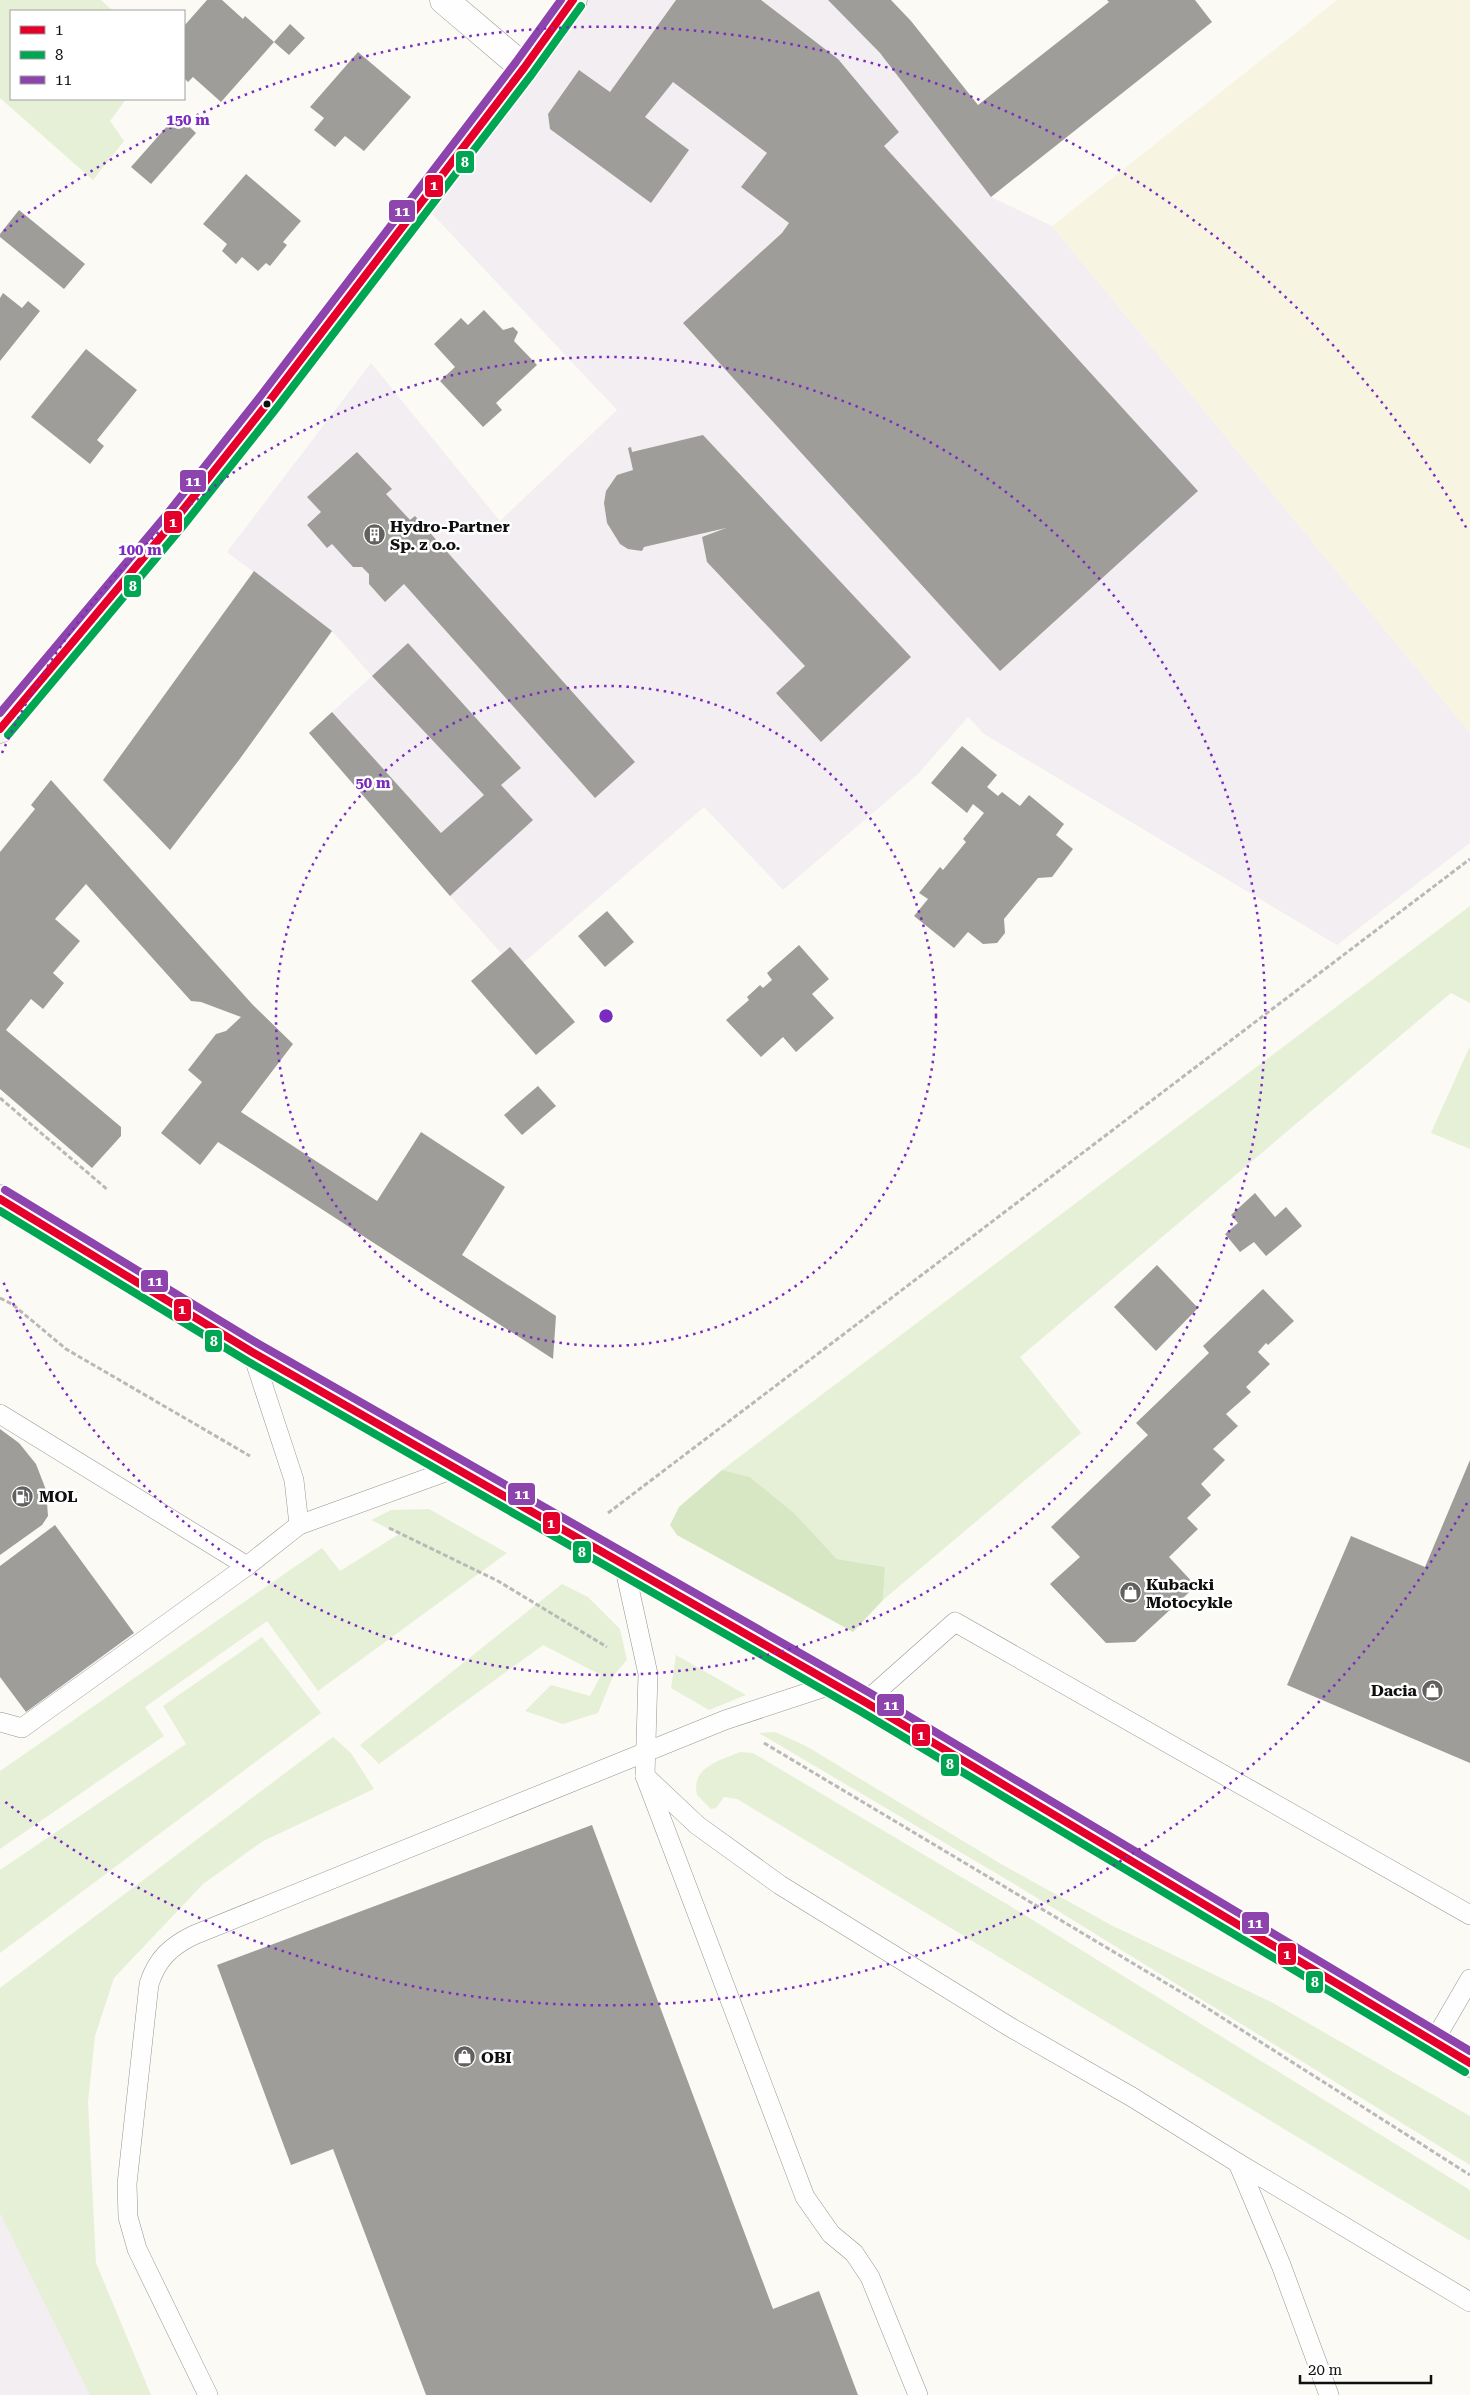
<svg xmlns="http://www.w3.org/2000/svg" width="1470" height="2395" font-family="'Roboto Serif',serif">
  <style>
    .industrial { fill: #f3eef1 }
    .farmland { fill: #f7f4e2 }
    .green { fill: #e6f0d6 }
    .forest { fill: #d7e7c4 }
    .building { fill: #9f9d9a }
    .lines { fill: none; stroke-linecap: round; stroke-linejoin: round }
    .lane-casing { stroke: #959593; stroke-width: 20 }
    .street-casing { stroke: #959593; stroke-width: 29 }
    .secondary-casing { stroke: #8c8b89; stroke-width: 29 }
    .path { stroke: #b9b9b8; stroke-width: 3; stroke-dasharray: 5 2.5; stroke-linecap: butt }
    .lane { stroke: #fefefe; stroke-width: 19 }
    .street { stroke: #fefefe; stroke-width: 28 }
    .secondary { stroke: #f5f3eb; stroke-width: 28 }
    .bus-1-casing { stroke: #fff; stroke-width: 11 }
    .bus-2-casing { stroke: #fff; stroke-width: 11 }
    .bus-3-casing { stroke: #fff; stroke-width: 11 }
    .bus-1 { stroke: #e4002b; stroke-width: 8 }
    .bus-2 { stroke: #00a651; stroke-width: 8 }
    .bus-3 { stroke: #8e44ad; stroke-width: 8 }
    .ring { fill: none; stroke: #7b2cbf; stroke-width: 2.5; stroke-dasharray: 2.5 5 }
    .bus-dot { fill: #0f0f0f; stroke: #fff; stroke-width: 2 }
    .labels { text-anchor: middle; stroke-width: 5; stroke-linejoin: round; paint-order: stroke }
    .poi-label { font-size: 16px; font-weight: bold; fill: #0f0f0f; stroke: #fff; text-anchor: start }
    .centre { fill: #7b2cbf; stroke: #fff; stroke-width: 2.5 }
    .ring-label { font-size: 15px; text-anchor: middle; font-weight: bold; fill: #7b2cbf; stroke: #fff; stroke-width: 5; stroke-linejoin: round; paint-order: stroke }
    .line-badge { stroke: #fff; stroke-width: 2 }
    .badge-label { font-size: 14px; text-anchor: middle; font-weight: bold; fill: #fff }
  </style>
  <rect width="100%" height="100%" fill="#fbfaf5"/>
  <g class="industrial">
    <path d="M573,0H828L880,53L991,197L1052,226L1470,733V843L1337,945L984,734L968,717L918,774L783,890L704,807L523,963L502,954L450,896L309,733L372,676L332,631L227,552L371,363L500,521L617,410L421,202Z"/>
    <path d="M0,2101L142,2395H0Z"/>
  </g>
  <path class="farmland" d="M1337,0H1470V733L1052,226Z"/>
  <g class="green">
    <path d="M0,0H101L113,11H11V99H126L110,121L124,141L93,180L0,98Z"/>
    <path d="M1470,906V1003L1451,993L1020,1357L1081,1433L883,1600L885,1567L837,1559L794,1513L750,1477L722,1470Z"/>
    <path d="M1470,1046V1149L1431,1133Z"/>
    <path d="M429,1509L507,1553L318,1691L267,1621L145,1707L164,1736L0,1849V1771L322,1548L340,1571L399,1534L371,1520L391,1510Z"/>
    <path d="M562,1584L588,1597L620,1629L627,1660L613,1676L598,1713L563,1724L525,1711L551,1685L590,1696L601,1675L543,1645L379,1764L360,1745Z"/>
    <path d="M262,1637L321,1713L0,1953V1870L186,1744L163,1706Z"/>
    <path d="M676,1655L746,1695L709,1710L671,1688Z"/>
    <path d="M775,1732L806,1746L1001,1864L1111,1925L1273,2003L1470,2116V2165L1016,1885L759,1733Z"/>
    <path d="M333,1737L351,1753L374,1789L263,1841L203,1884L114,1978L95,2036L88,2102L96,2263L151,2395H90L0,2213V1988Z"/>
    <path d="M740,1752L753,1753L1005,1903L1470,2190V2241L737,1799L724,1797L716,1808L711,1809L697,1795C691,1767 719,1761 740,1752Z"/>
  </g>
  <path class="forest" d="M722,1470L750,1477L794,1513L837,1559L885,1567L883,1600L853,1632L677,1535L670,1525L679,1507Z"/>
  <g class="building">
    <path d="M207,0H222L243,19L245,16L274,42L290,24L305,38L289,55L274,42L221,102L193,77L188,82L184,78V26Z"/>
    <path d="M676,0H761L838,59L899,132L884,146L1198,491L1000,671L683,323L782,233L789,223L741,187L767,153L673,82L645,117L689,150L651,203L550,129L548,114L579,70L610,92Z"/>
    <path d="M828,0H891L911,21L978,105L1109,2L1107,0H1195L1212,22L991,197L880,53Z"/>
    <path d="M358,52L411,97L364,151L345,136L335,147L314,130L324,118L310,107Z"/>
    <path d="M177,115L196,133L151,184L131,167Z"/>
    <path d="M246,174L301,221L283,242L287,245L270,266L266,263L258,271L242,257L236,264L222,251L227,244L203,224Z"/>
    <path d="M19,210L85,264L64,289L0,237V234Z"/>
    <path d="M3,293L22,308L28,301L40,311L0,361V298Z"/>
    <path d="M484,310L503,330L513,327L518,332L514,341L537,365L496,403L502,410L483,427L440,381L455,367L434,344L461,318L468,325Z"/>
    <path d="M86,349L137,390L97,440L104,446L90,464L31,417Z"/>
    <path d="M703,435L911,657L821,742L776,693L805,666L707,562L702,537L726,528L644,547L642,551L628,549L620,544L607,523L604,503L606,491L617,475L633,470L628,448L631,447L632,452Z"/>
    <path d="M357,452L392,489L386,494L410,520L415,516L635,762L595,798L404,584L385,602L369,584V574L362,567H353L332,544L327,548L307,525L321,512L307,497Z"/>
    <path d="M254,571L332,631L239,760L170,850L103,780Z"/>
    <path d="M408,643L521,768L501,785L533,820L450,896L309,733L332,712L441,833L484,795L372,676Z"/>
    <path d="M962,746L997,775L987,787L998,796L1002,792L1020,806L1029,795L1064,824L1056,835L1073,849L1052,877L1038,878L1004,919L1005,933L997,943L983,944L968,932L954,948L914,916L928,899L919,893L940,867L943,870L966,842L963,839L984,813L973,804L967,813L931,783Z"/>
    <path d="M51,780L252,1004L293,1044L241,1112L377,1201L421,1132L505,1187L462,1255L556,1316L553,1359L218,1142L200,1165L161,1133L202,1082L188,1070L216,1034L226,1031L241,1017L201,1002L191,1001L86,884L55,919L80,941L53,973L64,983L43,1009L31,999L6,1030L121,1127V1136L92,1168L0,1089V852L35,809L31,805Z"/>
    <path d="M607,911L634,942L605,967L578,936Z"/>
    <path d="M799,945L829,979L812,994L834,1018L796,1052L783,1037L761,1057L726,1020L749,1000L747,997L760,985L763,988L772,980L767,973Z"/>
    <path d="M510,947L575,1022L536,1055L471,981Z"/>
    <path d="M538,1086L556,1106L522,1135L504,1115Z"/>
    <path d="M1255,1193L1275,1217L1286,1207L1302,1226L1266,1256L1254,1242L1240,1252L1225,1234L1238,1223L1231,1215Z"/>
    <path d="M1157,1265L1198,1308L1156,1351L1114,1307Z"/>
    <path d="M1263,1289L1294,1321L1268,1345L1266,1343L1258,1352L1270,1364L1246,1387L1251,1392L1226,1414L1238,1426L1213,1449L1225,1460L1201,1484L1211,1495L1187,1518L1198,1529L1169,1557L1196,1586L1135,1642L1106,1643L1050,1584L1080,1557L1051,1527L1148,1435L1136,1423L1209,1353L1203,1346Z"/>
    <path d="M0,1429L19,1443L36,1464L46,1490L48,1516L42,1525L0,1555Z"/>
    <path d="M1470,1460V1763L1287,1685L1351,1536L1425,1567Z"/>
    <path d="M55,1525L134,1633L26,1712L0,1677V1566Z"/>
    <path d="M592,1825L773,2309L819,2291L858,2395H426L333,2149L291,2165L217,1965Z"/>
  </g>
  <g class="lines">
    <defs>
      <g id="lane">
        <path d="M252,1352L294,1480L299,1525"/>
        <path d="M0,1414L247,1566L299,1525L456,1468"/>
        <path d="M624,1565L648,1674L645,1776L805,2197L831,2234L854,2253L870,2277L918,2395"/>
        <path d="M865,1702L955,1622L1470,1915"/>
        <path d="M0,1722L22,1728L247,1566"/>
        <path d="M645,1776L697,1825L780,1885L1010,2027L1132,2097L1238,2163L1470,2302"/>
        <path d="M1434,2041L1470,1979"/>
        <path d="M1238,2163L1281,2265L1329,2395"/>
        <path d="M208,2395L137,2249L128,2217L127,2184L149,1984C157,1959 171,1946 194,1935L725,1720L834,1684"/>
      </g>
      <path id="street" d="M444,0L524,68"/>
      <g id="secondary">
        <path d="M0,729L175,520L267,404L524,68L573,0"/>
        <path d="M0,1199L252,1352L865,1702L1470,2063"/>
      </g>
    </defs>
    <use href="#lane" class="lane-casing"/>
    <use href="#street" class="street-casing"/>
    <use href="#secondary" class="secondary-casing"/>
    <g class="path">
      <path d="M0,1098L108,1190"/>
      <path d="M0,1298L12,1304L66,1349L250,1456"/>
      <path d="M608,1513L1470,859"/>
      <path d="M389,1528L498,1581L607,1647"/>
      <path d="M764,1743L1196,2001L1470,2175"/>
    </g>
    <use href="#lane" class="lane"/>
    <use href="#street" class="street"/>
    <use href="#secondary" class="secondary"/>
    <defs>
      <g id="bus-1">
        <path d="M0,729L175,520L267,404L524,68L573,0"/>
        <path d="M0,1199L252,1352L865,1702L1470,2063"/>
      </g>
      <g id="bus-2">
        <path d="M8,735L183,526L275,410L532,74L581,6"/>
        <path d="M0,1211L247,1361L860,1711L1465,2072"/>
      </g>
      <g id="bus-3">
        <path d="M0,713L167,514L259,398L516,62L561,0"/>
        <path d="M5,1190L257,1343L870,1693L1470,2051"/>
      </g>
    </defs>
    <use href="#bus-1" class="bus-1-casing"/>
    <use href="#bus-2" class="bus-2-casing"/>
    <use href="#bus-3" class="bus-3-casing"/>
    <use href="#bus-1" class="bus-1"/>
    <use href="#bus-2" class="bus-2"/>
    <use href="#bus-3" class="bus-3"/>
  </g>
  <g class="ring">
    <circle cx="606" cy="1016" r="330"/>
    <path d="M2 753A659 659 0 1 1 2 1279"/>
    <path d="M1467 1503A989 989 0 0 1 4 1801M4 231A989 989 0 0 1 1467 529"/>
  </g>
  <defs>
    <symbol id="building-disc" viewBox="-11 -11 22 22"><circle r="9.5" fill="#626160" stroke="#fff"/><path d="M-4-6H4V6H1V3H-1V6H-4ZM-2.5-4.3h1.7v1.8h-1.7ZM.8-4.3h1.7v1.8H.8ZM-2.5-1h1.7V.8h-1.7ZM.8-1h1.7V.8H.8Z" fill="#fff"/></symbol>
    <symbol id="fuel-disc" viewBox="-11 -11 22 22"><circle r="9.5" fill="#626160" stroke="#fff"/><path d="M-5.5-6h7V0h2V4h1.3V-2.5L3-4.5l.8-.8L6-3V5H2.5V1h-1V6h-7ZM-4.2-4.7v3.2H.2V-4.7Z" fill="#fff"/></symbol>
    <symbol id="shop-disc" viewBox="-11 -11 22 22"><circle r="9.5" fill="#626160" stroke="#fff"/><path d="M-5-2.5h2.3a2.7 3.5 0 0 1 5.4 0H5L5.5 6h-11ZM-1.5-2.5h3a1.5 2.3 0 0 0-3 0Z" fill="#fff"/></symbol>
  </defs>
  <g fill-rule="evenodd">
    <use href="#building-disc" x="362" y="522" width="25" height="25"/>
    <use href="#fuel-disc" x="10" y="1484" width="25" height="25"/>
    <use href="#shop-disc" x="1118" y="1580" width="25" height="25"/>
    <use href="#shop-disc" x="1420" y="1678" width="25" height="25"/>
    <use href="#shop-disc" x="452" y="2044" width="25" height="25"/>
  </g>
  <circle class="bus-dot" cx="267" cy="404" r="4.5"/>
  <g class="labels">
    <g class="poi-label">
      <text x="390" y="532">Hydro-Partner<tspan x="390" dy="18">Sp. z o.o.</tspan></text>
      <text x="39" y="1502">MOL</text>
      <text x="1146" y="1590">Kubacki<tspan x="1146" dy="18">Motocykle</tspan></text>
      <text x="1417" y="1696" text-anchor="end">Dacia</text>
      <text x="481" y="2063">OBI</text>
    </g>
  </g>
  <circle cx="606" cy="1016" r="8" class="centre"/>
  <g class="ring-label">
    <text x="188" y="125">150 m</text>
    <text x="140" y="555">100 m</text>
    <text x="373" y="788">50 m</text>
  </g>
  <g class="line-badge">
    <rect x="455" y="150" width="20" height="24" rx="5" fill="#00a651"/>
    <rect x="424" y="174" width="20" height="24" rx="5" fill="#e4002b"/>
    <rect x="388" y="199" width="28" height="24" rx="5" fill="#8e44ad"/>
    <rect x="179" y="469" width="28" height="24" rx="5" fill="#8e44ad"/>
    <rect x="163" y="510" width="20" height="24" rx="5" fill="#e4002b"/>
    <rect x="123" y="574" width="19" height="24" rx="5" fill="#00a651"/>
    <rect x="140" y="1269" width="29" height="24" rx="5" fill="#8e44ad"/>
    <rect x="173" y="1298" width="19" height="24" rx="5" fill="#e4002b"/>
    <rect x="204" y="1329" width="19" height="24" rx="5" fill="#00a651"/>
    <rect x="507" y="1482" width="29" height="24" rx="5" fill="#8e44ad"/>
    <rect x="542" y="1511" width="19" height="24" rx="5" fill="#e4002b"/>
    <rect x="572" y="1540" width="20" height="24" rx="5" fill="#00a651"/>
    <rect x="876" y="1693" width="29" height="24" rx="5" fill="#8e44ad"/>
    <rect x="911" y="1723" width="20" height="24" rx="5" fill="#e4002b"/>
    <rect x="940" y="1753" width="20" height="24" rx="5" fill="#00a651"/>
    <rect x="1241" y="1911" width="29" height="24" rx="5" fill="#8e44ad"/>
    <rect x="1277" y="1942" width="20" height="24" rx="5" fill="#e4002b"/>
    <rect x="1305" y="1970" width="19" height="24" rx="5" fill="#00a651"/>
  </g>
  <g class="badge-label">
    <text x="465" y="167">8</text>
    <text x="434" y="190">1</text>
    <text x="402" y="216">11</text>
    <text x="193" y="486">11</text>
    <text x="173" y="527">1</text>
    <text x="133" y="591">8</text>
    <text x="155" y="1286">11</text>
    <text x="182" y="1314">1</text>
    <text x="214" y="1346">8</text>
    <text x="522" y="1499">11</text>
    <text x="551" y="1528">1</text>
    <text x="582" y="1557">8</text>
    <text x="891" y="1710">11</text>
    <text x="921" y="1740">1</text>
    <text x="950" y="1769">8</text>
    <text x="1255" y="1928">11</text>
    <text x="1287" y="1959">1</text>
    <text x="1315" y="1987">8</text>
  </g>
  <rect x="10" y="10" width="175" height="90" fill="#ffffff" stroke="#9f9f9f"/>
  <rect x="20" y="26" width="25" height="8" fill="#e4002b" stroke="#9f9f9f"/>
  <text x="55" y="35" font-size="15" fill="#0f0f0f">1</text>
  <rect x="20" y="51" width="25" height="8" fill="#00a651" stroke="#9f9f9f"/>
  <text x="55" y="60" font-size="15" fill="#0f0f0f">8</text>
  <rect x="20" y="76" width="25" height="8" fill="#8e44ad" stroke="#9f9f9f"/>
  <text x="55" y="85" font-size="15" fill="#0f0f0f">11</text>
  <path d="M1300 2375v8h131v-8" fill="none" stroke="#0f0f0f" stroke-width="2.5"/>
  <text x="1308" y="2375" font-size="15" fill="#0f0f0f" stroke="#ffffff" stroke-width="4" paint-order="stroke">20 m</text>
</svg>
